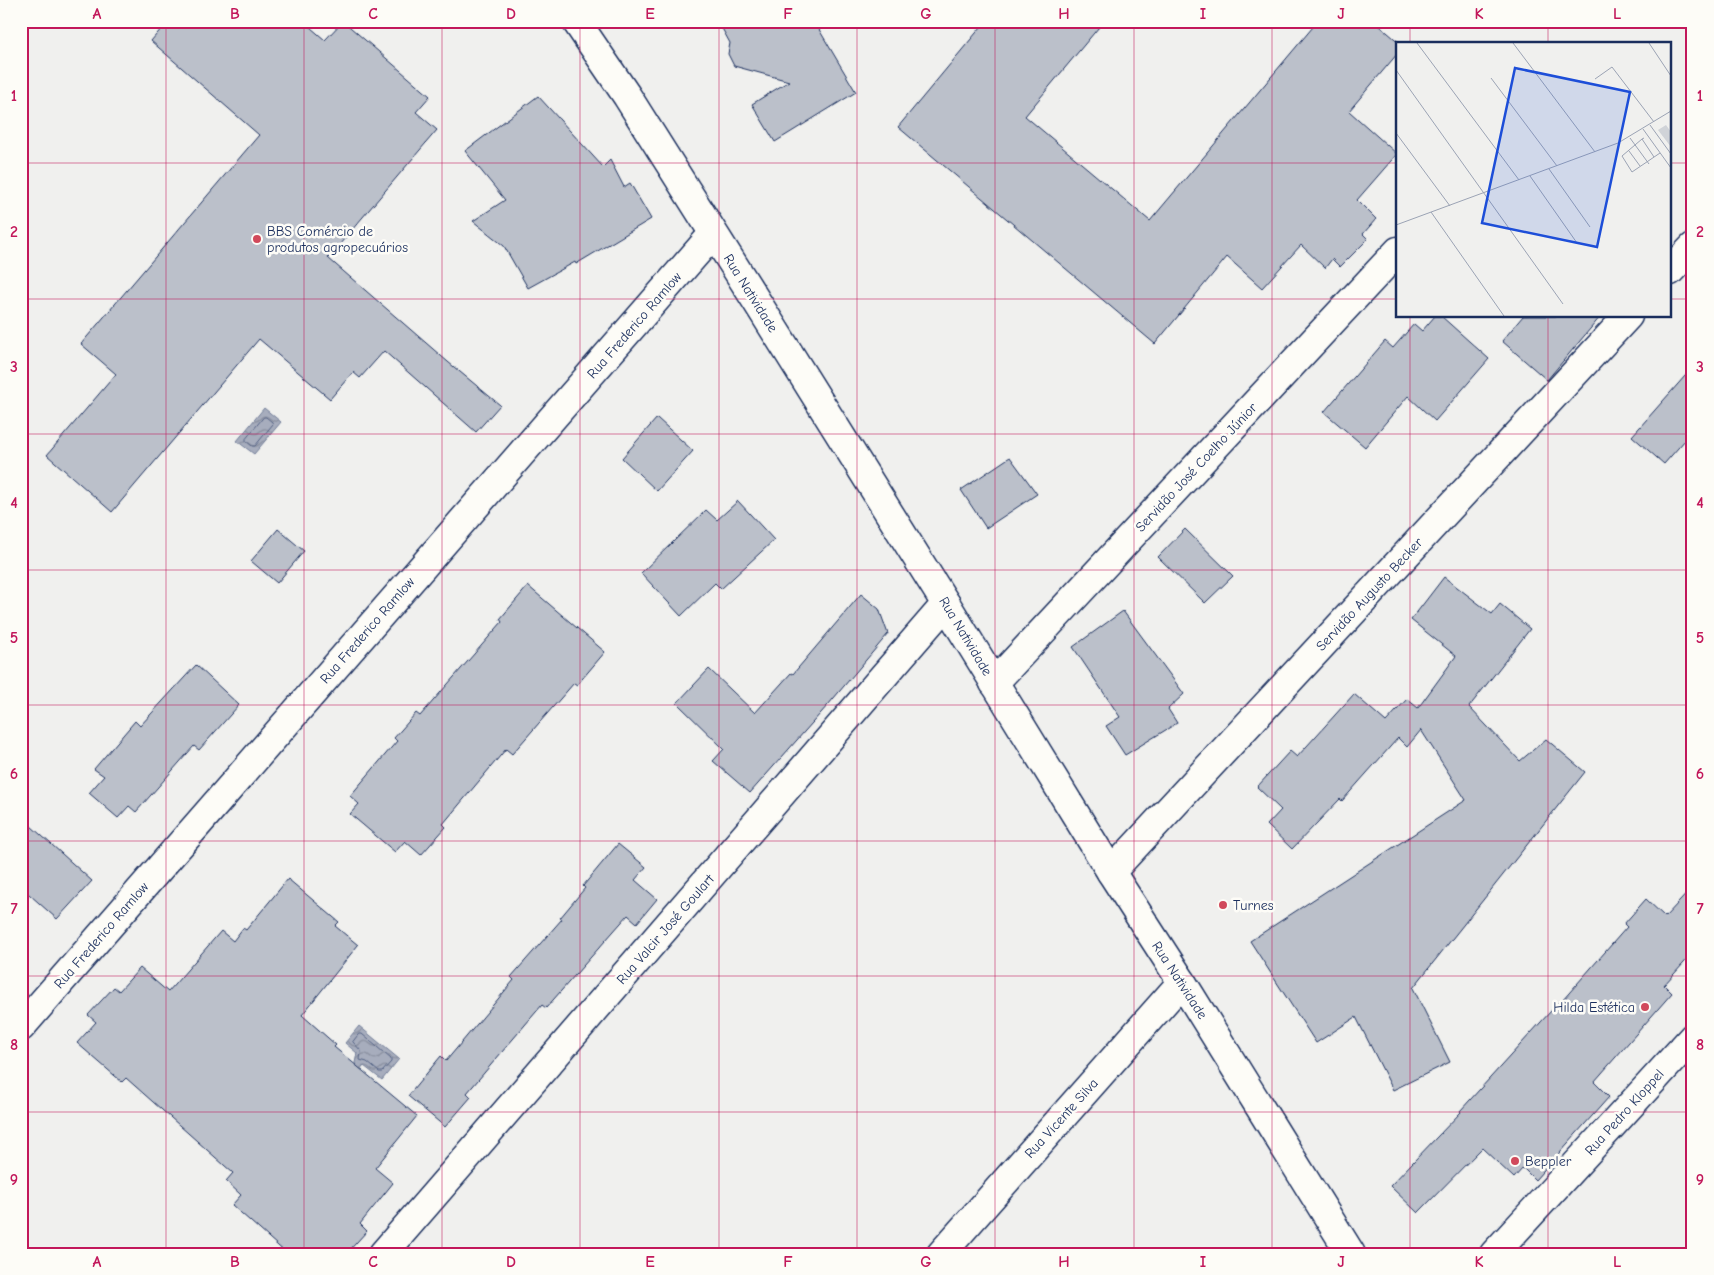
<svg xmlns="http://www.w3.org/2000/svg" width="1714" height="1275" font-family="'Comic Neue',sans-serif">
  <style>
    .water { fill: url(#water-waves); stroke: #6f7b97 }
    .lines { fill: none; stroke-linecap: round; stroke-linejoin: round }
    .shore { stroke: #536184; stroke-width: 1 }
    .building { fill: #bbc0ca; stroke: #1b2f5e }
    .minor-casing { stroke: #1b2f5e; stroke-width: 31 }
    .secondary-casing { stroke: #1b2f5e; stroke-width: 31 }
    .minor { stroke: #fdfcf7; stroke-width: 28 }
    .secondary { stroke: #fdfcf7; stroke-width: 28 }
    .grid { fill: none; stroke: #c2185b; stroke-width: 1; stroke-opacity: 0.55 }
    .poi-dot { fill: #d1495b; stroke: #fdfcf7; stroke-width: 2 }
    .labels { text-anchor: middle; stroke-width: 5; stroke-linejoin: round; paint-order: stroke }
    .poi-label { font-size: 14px; fill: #1b2f5e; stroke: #fdfcf7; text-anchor: start }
    .street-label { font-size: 14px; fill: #1b2f5e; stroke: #fdfcf7 }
    .inset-road { fill: none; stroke: #9ba3b4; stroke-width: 1 }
    .view { fill: #1d4ed8; fill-opacity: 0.15; stroke: #1d4ed8; stroke-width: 2.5 }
    .inset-edge { fill: none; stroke: #1b2f5e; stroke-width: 2.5 }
    .neatline { fill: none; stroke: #c2185b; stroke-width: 2 }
    .grid-label { font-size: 16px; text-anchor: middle; font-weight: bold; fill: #c2185b }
  </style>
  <defs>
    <pattern id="water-waves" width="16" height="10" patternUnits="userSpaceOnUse" patternTransform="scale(1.25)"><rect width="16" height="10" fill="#a7adbd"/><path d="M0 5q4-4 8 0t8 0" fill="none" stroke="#878d9d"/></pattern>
  </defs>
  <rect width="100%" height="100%" fill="#f0f0ee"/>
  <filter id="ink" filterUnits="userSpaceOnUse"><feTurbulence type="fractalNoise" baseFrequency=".02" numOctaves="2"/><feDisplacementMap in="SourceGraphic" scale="10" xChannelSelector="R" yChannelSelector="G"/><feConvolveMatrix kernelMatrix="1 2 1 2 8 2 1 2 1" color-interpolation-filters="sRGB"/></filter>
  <g filter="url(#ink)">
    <g class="water">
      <path d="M264,408L281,422L254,454L237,441Z"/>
      <path d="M359,1026L399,1059L382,1080L364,1066L358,1073L355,1063L357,1053L345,1043Z"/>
    </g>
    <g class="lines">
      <g class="shore">
        <path d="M264,417H266L272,422L273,424L255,446H252L246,441V439Z"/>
        <path d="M359,1034H362L391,1059V1062L382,1072H379L367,1062L360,1060L361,1051L353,1042Z"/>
      </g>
    </g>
    <g class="building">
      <path d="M168,21H303L325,40L343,21L430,96L416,112L437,130L328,258L448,362L500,405L476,432L384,351L360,378L353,372L330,399L259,339L112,512L47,455L116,374L81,344L259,135L151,41Z"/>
      <path d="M718,21H814L856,92L775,142L752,104L789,81L734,66L728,54L730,43Z"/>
      <path d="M986,21H1104L1025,116L1150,221L1318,21H1374L1401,44H1398V53L1349,111L1397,154L1357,200L1376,219L1363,234L1368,239L1340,267L1332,259L1325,268L1301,245L1262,288L1227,257L1155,344L898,127Z"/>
      <path d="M538,96L603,167L610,160L624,187L630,183L651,219L576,264L575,262L528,288L504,246L473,221L505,200L465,151Z"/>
      <path d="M1435,316H1441L1489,359L1435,421L1408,396L1365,447L1324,412L1385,341L1393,348L1414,324L1422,331Z"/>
      <path d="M1523,316H1601L1547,380L1502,341Z"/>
      <path d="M1693,367V431L1664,464L1632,436Z"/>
      <path d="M657,418L693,451L657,491L622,458Z"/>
      <path d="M1010,457L1037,494L986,528L961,490Z"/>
      <path d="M738,501L774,540L721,589L715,583L681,616L641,573L706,510L717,520Z"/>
      <path d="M278,529L304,551L277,583L251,561Z"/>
      <path d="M1185,529L1233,576L1205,603L1158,557Z"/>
      <path d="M1444,577L1492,614L1500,604L1530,629L1469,707L1520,761L1546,739L1585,772L1413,988L1450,1062L1393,1090L1356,1017L1316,1043L1250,941L1466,800L1421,730L1407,747L1398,738L1342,801L1340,799L1292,849L1267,825L1281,810L1257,787L1290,751L1297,757L1354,694L1386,722L1407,699L1418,708L1456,656L1411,620Z"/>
      <path d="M528,586L605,652L577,685L574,683L512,754L506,749L443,824L446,827L421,855L405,841L395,852L350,814L359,804L350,796L397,741L394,738L416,713L420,716L502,622L500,619Z"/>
      <path d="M861,594L879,609L888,634L828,705L750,793L713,761L724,749L677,703L709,669L755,713L791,673L793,674Z"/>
      <path d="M1123,611L1184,694L1168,709L1177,723L1125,755L1106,726L1120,717L1073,647Z"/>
      <path d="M196,665L239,705L199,750L194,746L136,812L129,806L118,818L89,793L104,776L94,769L135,721L140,726Z"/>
      <path d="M21,817L92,881L57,919L21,887Z"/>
      <path d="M618,844L646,867L635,880L657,899L637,923L628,915L546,1008L542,1005L467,1093L471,1097L445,1127L408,1096L441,1056L446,1061L514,980L511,977L562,919L560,918L585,888L583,886Z"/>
      <path d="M288,879L339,922L335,926L358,945L302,1015L336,1045L334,1047L417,1116L375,1168L393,1183L360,1224L367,1231L346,1254H287L232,1205L241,1195L226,1181L233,1173L126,1078L122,1082L77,1043L96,1022L88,1015L114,987L119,991L140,968L168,992L221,931L233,941L243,928L246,930Z"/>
      <path d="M1693,887V953L1664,985L1672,993L1594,1082L1609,1097L1535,1180L1523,1168L1514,1178L1482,1148L1418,1213L1390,1186L1461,1112L1460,1111L1561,1000L1562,1001L1627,927L1624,924L1646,899L1665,917Z"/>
    </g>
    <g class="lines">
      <defs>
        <g id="minor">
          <path d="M1670,271L1693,247"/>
          <path d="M994,683L1398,251"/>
          <path d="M1111,872L1628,316"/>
          <path d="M21,1027L713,234"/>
          <path d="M383,1254L946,604"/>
          <path d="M941,1254L1182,982"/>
          <path d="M1494,1254L1693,1037"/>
        </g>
        <path id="secondary" d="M576,21L627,96L757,302L946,604L1111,872L1182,982L1351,1254"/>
      </defs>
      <use href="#minor" class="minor-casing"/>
      <use href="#secondary" class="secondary-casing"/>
      <use href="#minor" class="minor"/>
      <use href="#secondary" class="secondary"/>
    </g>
  </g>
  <path class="grid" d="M166,21V1254M304,21V1254M442,21V1254M580,21V1254M719,21V1254M857,21V1254M995,21V1254M1134,21V1254M1272,21V1254M1410,21V44M1548,21V44M21,163H1398M1670,163H1693M21,299H1398M1670,299H1693M1410,316V1254M1548,316V1254M21,434H1693M21,570H1693M21,705H1693M21,841H1693M21,976H1693M21,1112H1693"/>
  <g class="poi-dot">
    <circle cx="257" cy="239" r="5"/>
    <circle cx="1223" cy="905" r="5"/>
    <circle cx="1645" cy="1007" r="5"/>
    <circle cx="1515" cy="1161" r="5"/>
  </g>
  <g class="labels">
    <g class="poi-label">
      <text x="267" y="236">BBS Comércio de<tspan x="267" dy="16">produtos agropecuários</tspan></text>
      <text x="1233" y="910">Turnes</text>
      <text x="1635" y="1012" text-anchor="end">Hilda Estética</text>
      <text x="1525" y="1166">Beppler</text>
    </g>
    <g class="street-label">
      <text transform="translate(751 293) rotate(58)" y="5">Rua Natividade</text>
      <text transform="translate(634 325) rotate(-49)" y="5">Rua Frederico Ramlow</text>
      <text transform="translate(1196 467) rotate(-47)" y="5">Servidão José Coelho Júnior</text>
      <text transform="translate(1369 594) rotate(-47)" y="5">Servidão Augusto Becker</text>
      <text transform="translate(367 630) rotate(-49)" y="5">Rua Frederico Ramlow</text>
      <text transform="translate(966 636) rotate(59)" y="5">Rua Natividade</text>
      <text transform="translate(665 929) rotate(-49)" y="5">Rua Valcir José Goulart</text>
      <text transform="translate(101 935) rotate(-49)" y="5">Rua Frederico Ramlow</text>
      <text transform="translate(1180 980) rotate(57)" y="5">Rua Natividade</text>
      <text transform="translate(1624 1112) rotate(-48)" y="5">Rua Pedro Kloppel</text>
      <text transform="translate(1061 1118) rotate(-48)" y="5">Rua Vicente Silva</text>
    </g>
  </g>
  <g transform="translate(1396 42)">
    <rect width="275" height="275" fill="#f0f0ee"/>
    <path d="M270,83L275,90V105L262,88Z" fill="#d0d3d8"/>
    <path class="inset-road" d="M21,1L123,138M117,1L199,110M253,1L275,34M0,28L167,262M95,36L161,124M199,37L216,25L258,80M254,83L275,112M247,87L275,126M0,91L54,164M234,96L253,122M248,96L246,97L258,115M246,97L226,114L236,130L264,111M233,109L244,124M153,127L194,185M134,134L181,201M35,170L108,274M0,183L222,101L275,69"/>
    <path class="view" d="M119,26L234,50L201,205L86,181Z"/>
    <rect width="275" height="275" class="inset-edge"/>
  </g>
  <rect width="1714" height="1275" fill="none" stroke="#fdfcf7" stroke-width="55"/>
  <rect x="28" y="28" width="1658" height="1220" class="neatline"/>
  <g class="grid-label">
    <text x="97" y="19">A</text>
    <text x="235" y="19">B</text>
    <text x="373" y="19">C</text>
    <text x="511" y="19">D</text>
    <text x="650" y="19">E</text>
    <text x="788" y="19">F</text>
    <text x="926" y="19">G</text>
    <text x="1064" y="19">H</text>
    <text x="1203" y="19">I</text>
    <text x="1341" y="19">J</text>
    <text x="1479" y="19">K</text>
    <text x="1617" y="19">L</text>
    <text x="14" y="101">1</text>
    <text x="1700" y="101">1</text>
    <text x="14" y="237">2</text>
    <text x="1700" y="237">2</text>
    <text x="14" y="372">3</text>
    <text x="1700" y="372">3</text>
    <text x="14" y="508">4</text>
    <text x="1700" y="508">4</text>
    <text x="14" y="643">5</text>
    <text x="1700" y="643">5</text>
    <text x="14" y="779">6</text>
    <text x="1700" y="779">6</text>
    <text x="14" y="914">7</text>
    <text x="1700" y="914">7</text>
    <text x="14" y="1050">8</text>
    <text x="1700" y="1050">8</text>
    <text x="14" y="1185">9</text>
    <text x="1700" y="1185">9</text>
    <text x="97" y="1267">A</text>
    <text x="235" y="1267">B</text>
    <text x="373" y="1267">C</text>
    <text x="511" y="1267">D</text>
    <text x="650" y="1267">E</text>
    <text x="788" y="1267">F</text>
    <text x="926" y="1267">G</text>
    <text x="1064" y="1267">H</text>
    <text x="1203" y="1267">I</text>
    <text x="1341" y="1267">J</text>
    <text x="1479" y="1267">K</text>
    <text x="1617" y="1267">L</text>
  </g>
</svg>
